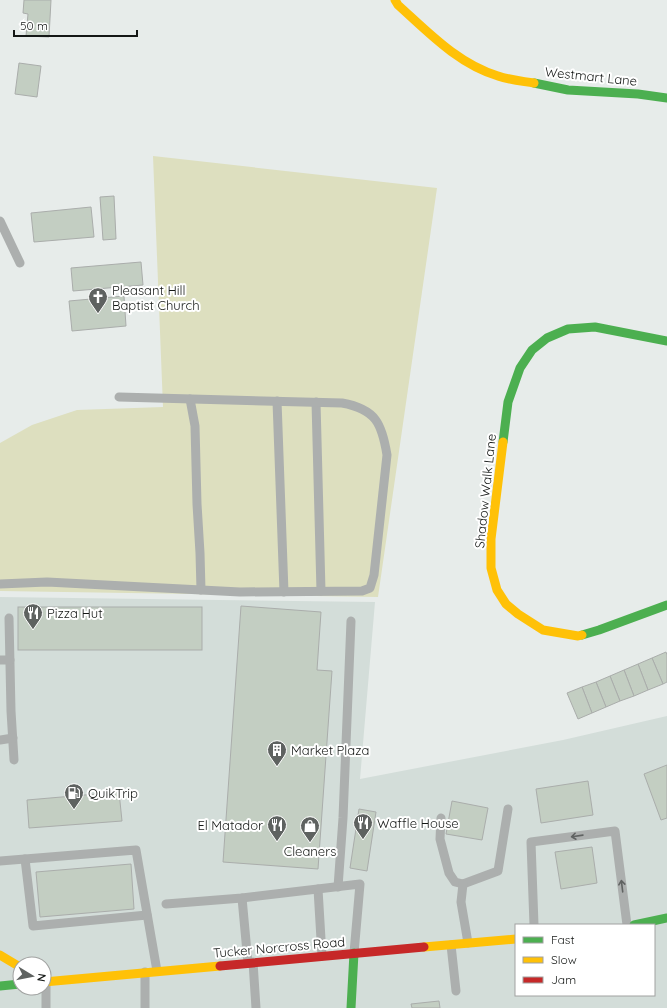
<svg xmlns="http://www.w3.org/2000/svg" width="667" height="1008" font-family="Quicksand,sans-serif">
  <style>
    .built { fill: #d3ddd9; fill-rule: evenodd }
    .green { fill: #dddfbf }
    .building { fill: #c3cec2; stroke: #aaadab }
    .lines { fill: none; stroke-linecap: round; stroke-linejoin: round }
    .lane { stroke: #acafae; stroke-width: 9 }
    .fast { stroke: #4caf50; stroke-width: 9 }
    .slow { stroke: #ffc107; stroke-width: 9 }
    .jam { stroke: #c62828; stroke-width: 9 }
    .oneway { stroke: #606362 }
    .labels { text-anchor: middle; stroke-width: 4; stroke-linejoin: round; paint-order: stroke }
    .street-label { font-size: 13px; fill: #141715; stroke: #fff }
    .poi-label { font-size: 13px; fill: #141715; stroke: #fff; text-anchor: start }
  </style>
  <rect width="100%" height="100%" fill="#e7ecea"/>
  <path class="built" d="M0,597L375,602L360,779L563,740L667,716V1008H0ZM516,925H654V995H516ZM20,964H44V988H20Z"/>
  <path class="green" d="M153,156L437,188L378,597L0,591V443L32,425L77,410L163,407Z"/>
  <g class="building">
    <path d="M24,0H51L49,37L26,36L28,14L23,13Z"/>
    <path d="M19,63L41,66L37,97L15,94Z"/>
    <path d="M114,196L116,239L103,240L100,197Z"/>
    <path d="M91,207L94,237L34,242L31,213Z"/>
    <path d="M141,262L143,285L73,291L71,268Z"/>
    <path d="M124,296L126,326L72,331L69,301Z"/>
    <path d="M241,606L321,612L317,670L332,671L318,869L223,862Z"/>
    <rect x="18" y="607" width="184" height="43"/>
    <path d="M666,652L667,655V682L663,684L652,658Z"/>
    <path d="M652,658L663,684L648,690L638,664Z"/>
    <path d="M638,664L648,690L634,696L624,670Z"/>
    <path d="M624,670L634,696L620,701L610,676Z"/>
    <path d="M610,676L620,701L606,707L596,682Z"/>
    <path d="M596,682L606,707L592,713L582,687Z"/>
    <path d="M582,687L592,713L578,719L567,693Z"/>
    <path d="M667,765V818L661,820L644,774Z"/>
    <path d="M588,781L593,815L541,823L536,789Z"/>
    <path d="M119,792L122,821L29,828L27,800Z"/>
    <path d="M452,801L488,808L482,840L446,834Z"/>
    <path d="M359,809L376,812L367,871L350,868Z"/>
    <path d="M592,847L597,883L561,889L555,852Z"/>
    <path d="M131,864L134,909L40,917L36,872Z"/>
    <path d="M439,1001L440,1008H412L411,1004Z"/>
  </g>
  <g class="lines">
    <g class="lane">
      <path d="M0,221L20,263"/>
      <path d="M190,399L195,426L197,504L200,553L201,590"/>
      <path d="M277,401L284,592"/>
      <path d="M316,402L321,591"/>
      <path d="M0,584L47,582L240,592L362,591L370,588L374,575L387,455C382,424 376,409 342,403L119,397"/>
      <path d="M9,618L11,711L14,760"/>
      <path d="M0,660H10"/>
      <path d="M0,740L13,738"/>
      <path d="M441,818L440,839L449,873L455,882L463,884L498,871L508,809"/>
      <path d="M25,859L33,926L147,915"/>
      <path d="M0,861L136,850L157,971"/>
      <path d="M463,884L461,902L468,943"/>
      <path d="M338,887L343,818L351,621"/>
      <path d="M318,889L322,956"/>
      <path d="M242,898L248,963"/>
      <path d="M166,904L242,898L360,884L354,953"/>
      <path d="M534,925L531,842L615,831L627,925"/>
      <path d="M451,945L456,991"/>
      <path d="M253,962L256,1008"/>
      <path d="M46,982V1008"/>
      <path d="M145,1008V972"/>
    </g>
    <g class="fast">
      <path d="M534,83L568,90L638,94L667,98"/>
      <path d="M503,442L508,402L520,368L532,350L547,338L568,329L595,327L667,341"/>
      <path d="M582,635L599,630L667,605"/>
      <path d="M634,925L667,918"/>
      <path d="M0,986L20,984"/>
      <path d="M351,1008L354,953"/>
    </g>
    <g class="slow">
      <path d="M395,0L398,5C428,32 458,64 498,76C509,80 522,81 534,83"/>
      <path d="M503,442L491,539V568L497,590L506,604L518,614L543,630L578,636L582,635"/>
      <path d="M424,947L516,939"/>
      <path d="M0,955L20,967"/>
      <path d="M44,982L220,966"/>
    </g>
    <path class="jam" d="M220,966L424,947"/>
  </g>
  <defs><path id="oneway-shaft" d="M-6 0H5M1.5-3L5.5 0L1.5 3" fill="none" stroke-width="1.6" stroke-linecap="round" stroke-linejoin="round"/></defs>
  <g class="oneway">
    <use href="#oneway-shaft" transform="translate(577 836) rotate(172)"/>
    <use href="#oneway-shaft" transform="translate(622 886) rotate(-97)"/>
  </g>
  <defs>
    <symbol id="church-pin" viewBox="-11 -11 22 30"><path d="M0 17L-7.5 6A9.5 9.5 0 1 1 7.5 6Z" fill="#5e6260" stroke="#fff"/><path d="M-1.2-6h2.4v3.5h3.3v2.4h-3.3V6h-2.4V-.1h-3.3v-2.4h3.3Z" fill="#fff"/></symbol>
    <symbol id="restaurant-pin" viewBox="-11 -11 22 30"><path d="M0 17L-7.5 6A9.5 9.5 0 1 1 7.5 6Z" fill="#5e6260" stroke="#fff"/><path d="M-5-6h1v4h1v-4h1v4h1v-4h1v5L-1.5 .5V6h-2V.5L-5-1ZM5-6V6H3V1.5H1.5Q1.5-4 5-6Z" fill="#fff"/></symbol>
    <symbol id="building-pin" viewBox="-11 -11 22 30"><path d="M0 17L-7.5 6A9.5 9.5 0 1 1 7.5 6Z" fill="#5e6260" stroke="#fff"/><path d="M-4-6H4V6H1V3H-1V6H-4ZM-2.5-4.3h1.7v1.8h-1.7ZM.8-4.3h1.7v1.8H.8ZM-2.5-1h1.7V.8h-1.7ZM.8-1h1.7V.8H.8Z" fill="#fff"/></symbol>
    <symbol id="fuel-pin" viewBox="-11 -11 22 30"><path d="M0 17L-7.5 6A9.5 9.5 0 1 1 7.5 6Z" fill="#5e6260" stroke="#fff"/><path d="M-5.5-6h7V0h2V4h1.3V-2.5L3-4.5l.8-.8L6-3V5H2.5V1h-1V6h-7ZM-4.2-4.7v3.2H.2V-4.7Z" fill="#fff"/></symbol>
    <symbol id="shop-pin" viewBox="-11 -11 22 30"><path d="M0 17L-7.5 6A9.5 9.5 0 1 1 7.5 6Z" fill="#5e6260" stroke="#fff"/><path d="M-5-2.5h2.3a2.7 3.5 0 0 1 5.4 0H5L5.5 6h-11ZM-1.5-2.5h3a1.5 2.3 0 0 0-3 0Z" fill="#fff"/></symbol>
  </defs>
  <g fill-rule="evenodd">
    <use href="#church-pin" x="87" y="286" width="22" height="30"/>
    <use href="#restaurant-pin" x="22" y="602" width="22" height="30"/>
    <use href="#building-pin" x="266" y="739" width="22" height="30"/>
    <use href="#fuel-pin" x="63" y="782" width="22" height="30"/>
    <use href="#restaurant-pin" x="352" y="812" width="22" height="30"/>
    <use href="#restaurant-pin" x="266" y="814" width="22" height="30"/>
    <use href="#shop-pin" x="299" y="815" width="22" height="30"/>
  </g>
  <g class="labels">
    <g class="street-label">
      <text transform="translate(591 76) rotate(6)" y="5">Westmart Lane</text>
      <text transform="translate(485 491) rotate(-84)" y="5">Shadow Walk Lane</text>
      <text transform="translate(279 947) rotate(-5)" y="5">Tucker Norcross Road</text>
    </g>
    <g class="poi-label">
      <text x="112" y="295">Pleasant Hill<tspan x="112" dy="15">Baptist Church</tspan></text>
      <text x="47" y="618">Pizza Hut</text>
      <text x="291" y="755">Market Plaza</text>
      <text x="88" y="798">QuikTrip</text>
      <text x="377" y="828">Waffle House</text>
      <text x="263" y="830" text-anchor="end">El Matador</text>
      <text x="310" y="856" text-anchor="middle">Cleaners</text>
    </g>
  </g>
  <rect x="515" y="924" width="140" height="72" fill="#ffffff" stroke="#a1a2a1"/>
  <rect x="523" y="937" width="20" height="6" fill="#4caf50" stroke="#a1a2a1"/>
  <text x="551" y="944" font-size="12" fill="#141715">Fast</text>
  <rect x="523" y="957" width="20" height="6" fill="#ffc107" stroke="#a1a2a1"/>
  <text x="551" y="964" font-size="12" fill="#141715">Slow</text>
  <rect x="523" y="977" width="20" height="6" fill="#c62828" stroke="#a1a2a1"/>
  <text x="551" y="984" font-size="12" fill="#141715">Jam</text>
  <g transform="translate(32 976) rotate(100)"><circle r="19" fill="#ffffff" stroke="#a1a2a1"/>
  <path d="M0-3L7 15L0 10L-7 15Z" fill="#5e6260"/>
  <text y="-6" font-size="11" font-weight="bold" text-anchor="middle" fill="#141715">N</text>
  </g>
  <path d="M14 30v6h123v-6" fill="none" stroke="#141715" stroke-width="2"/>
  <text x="20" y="30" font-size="12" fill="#141715" stroke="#ffffff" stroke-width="3" paint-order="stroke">50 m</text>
</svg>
